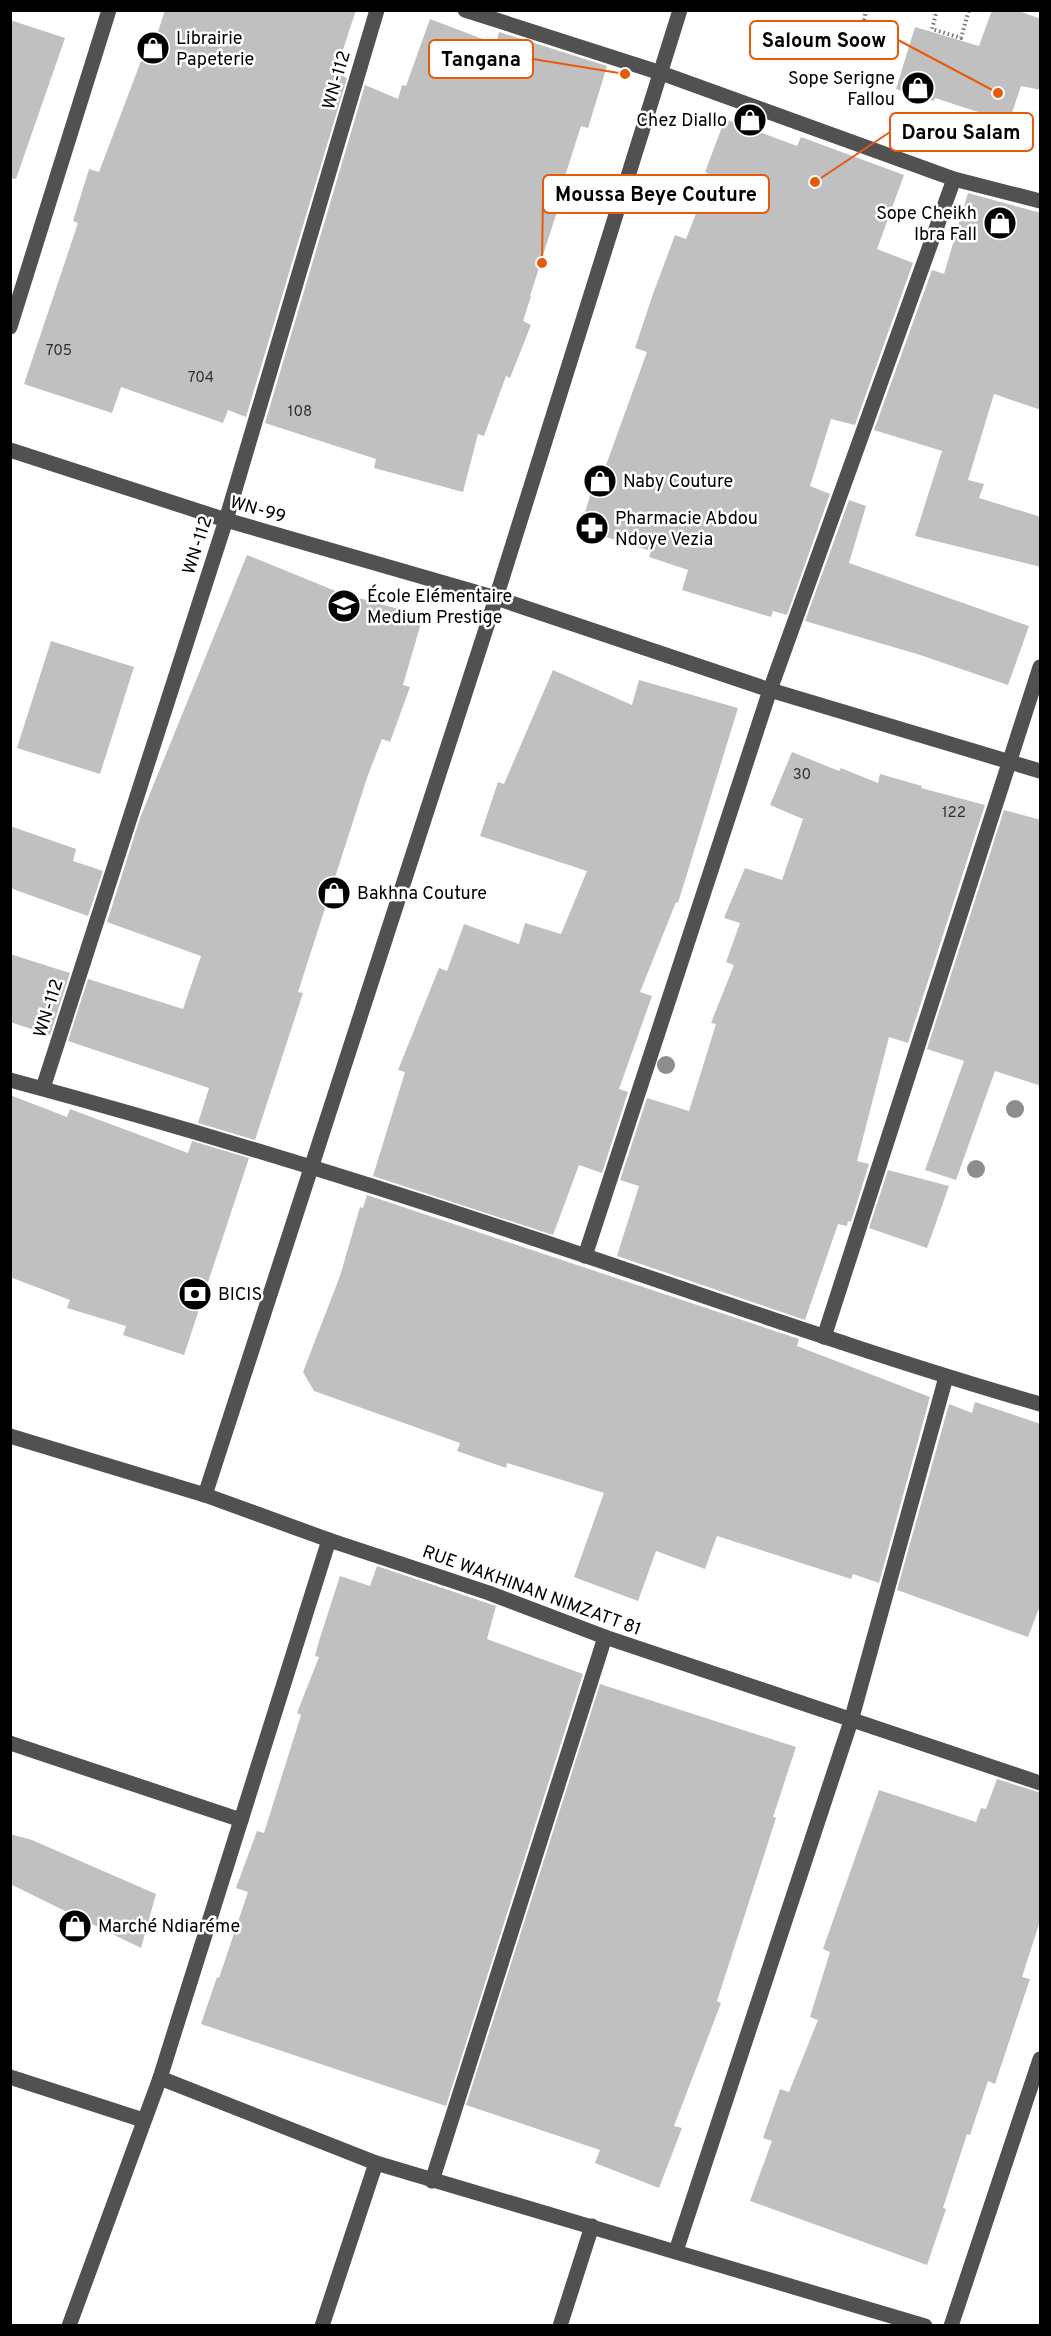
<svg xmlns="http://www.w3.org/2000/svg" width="1051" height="2336" font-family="Overpass,sans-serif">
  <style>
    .building { fill: #c0c0c0 }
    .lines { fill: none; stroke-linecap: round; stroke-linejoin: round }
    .path { stroke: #737373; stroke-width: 4; stroke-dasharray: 1.5 3; stroke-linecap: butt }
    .minor { stroke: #515151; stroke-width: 15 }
    .tree { fill: #8d8d8d }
    .labels { text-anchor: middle; stroke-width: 5; stroke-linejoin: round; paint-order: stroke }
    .number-label { font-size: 15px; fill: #303030 }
    .poi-label { font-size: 18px; fill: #000; stroke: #fff; text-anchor: start }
    .street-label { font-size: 18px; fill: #000; stroke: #fff }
    .leader { fill: none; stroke: #e8590c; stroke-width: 2 }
    .callout-dot { fill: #e8590c; stroke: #fff; stroke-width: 2 }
    .callout { fill: #fff; stroke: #e8590c; stroke-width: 2 }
    .callout-label { font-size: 20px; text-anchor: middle; font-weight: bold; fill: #000 }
  </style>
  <rect width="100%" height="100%" fill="#fff"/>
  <g class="building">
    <path d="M165,10H356L338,65L341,66L338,74L347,78L246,417L228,410L223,423L121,387L112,413L24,384L78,223L73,221L89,169L99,172L141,61L148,63Z"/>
    <path d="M992,10H1016L1041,19V90L1021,86L1009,122L935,98L934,101L896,89L915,27L979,46Z"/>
    <path d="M430,19L496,44L499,32L607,66L588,128L581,126L558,198L561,199L530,296H531L523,321L531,325L510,378L506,376L484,436L478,434L463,492L374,468L376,459L265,423L365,85L398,99L402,85L406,86Z"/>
    <path d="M10,20L65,38L16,179L10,178Z"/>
    <path d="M725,119L797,146L801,137L904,175L877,249L913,263L855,425L831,419L810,486L830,494L787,615L773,611L771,617L682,590L688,570L649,557L651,551L580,529L599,466L605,468L647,352L635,348L653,294L675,235L686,239L711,175L705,172Z"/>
    <path d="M968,193L1041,213V410L994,394L968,480L984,484L979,498L1041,517V567L915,536L942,451L874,430L932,270L944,274Z"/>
    <path d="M849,500L866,506L849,563L1029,626L1008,685L917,654L805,621Z"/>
    <path d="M247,555L338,592L423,616L403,685L410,687L390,742L382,739L368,775L298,992L303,993L255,1140L198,1123L209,1088L68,1041L88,979L183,1009L201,956L107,922L140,818Z"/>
    <path d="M51,641L134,667L100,774L17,748Z"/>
    <path d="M553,670L632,705L639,680L738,708L678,903L676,902L640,992L652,996L619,1089L628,1092L602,1173L579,1165L553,1235L373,1176L405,1072L398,1070L439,968L447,971L464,924L519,944L525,923L561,934L587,871L480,836L498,782L504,784Z"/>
    <path d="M792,752L839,771L841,768L878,783L880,774L922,786L921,788L985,805L908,1043L889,1037L857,1161L869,1164L851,1222L848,1221L847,1226L838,1224L805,1320L617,1256L639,1186L620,1180L647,1098L689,1111L716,1024L711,1023L734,965L726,962L740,923L724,918L745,868L782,880L803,819L770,805Z"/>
    <path d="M1004,810L1041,820V1086L995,1071L956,1180L925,1170L964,1061L927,1049Z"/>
    <path d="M10,826L76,849L73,861L103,871L88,916L10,888Z"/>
    <path d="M10,954L70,973L50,1035L10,1022Z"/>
    <path d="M10,1095L67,1117L70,1109L188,1153L192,1141L249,1158L184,1355L123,1335L126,1326L67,1308L70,1300L10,1277Z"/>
    <path d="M888,1170L949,1186L927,1248L869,1228Z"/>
    <path d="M367,1195L799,1339L797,1346L930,1397L879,1583L853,1574L851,1579L717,1536L705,1569L656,1551L638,1601L574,1577L604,1493L507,1463L506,1468L457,1451L460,1443L314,1391L303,1372L340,1276L360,1207L363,1208Z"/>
    <path d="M975,1402L1041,1424V1603L1028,1637L897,1590L949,1404L972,1413Z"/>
    <path d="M377,1566L496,1606L487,1639L583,1674L446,2106L201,2024L217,1977L219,1978L248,1892L236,1888L257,1831L264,1833L301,1715L297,1713L319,1657L315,1656L319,1641L340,1576L370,1586Z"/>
    <path d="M600,1684L796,1747L773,1817L776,1818L717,2001L721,2003L674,2126L682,2128L659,2188L595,2163L600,2150L466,2105Z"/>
    <path d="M997,1779L1041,1793V1918L1022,1977L1030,1979L995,2084L988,2081L970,2135L967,2134L943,2208L946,2209L927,2265L750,2201L772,2141L763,2138L780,2089L789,2092L818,2020L810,2017L830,1952L823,1949L879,1790L976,1822L981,1808L986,1809Z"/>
    <path d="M10,1834L32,1840L156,1894L141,1948L10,1884Z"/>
  </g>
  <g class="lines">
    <g class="path">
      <path d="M937,10L932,29L961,38L969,10"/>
      <path d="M982,10L986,12"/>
      <path d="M864,20L866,10"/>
    </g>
    <g class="minor">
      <path d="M465,10L661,73L954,179L1040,201"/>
      <path d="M10,327L109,10"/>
      <path d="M10,450L226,520L496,598L770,690L1040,771"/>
      <path d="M10,1080C204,1132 396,1192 586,1256C737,1307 887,1360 1040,1404"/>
      <path d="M43,1088L226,520L377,10"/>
      <path d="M585,1256L770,690L954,179"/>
      <path d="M824,1337L1040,667"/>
      <path d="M10,1436L205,1495L329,1540L489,1593L605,1637L1040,1783"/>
      <path d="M205,1495L496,598L680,10"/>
      <path d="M10,1743L241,1820"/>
      <path d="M10,2077L143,2120"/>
      <path d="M160,2078L376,2163L925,2326"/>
      <path d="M432,2181L605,1637"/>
      <path d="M676,2251L851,1721L946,1377"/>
      <path d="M69,2326L160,2078L329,1540"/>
      <path d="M322,2326L376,2163"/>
      <path d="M560,2326L592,2226"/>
      <path d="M951,2326L1040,2059"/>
    </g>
  </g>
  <g class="tree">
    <circle cx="666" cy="1065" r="9"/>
    <circle cx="1015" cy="1109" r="9"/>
    <circle cx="976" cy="1169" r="9"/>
  </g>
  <defs>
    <symbol id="shop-disc" viewBox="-11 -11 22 22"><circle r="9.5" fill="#000" stroke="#fff"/><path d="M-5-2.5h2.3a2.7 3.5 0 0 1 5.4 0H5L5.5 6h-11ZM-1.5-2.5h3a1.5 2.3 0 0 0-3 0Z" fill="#fff"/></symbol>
    <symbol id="pharmacy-disc" viewBox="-11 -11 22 22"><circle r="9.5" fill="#000" stroke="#fff"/><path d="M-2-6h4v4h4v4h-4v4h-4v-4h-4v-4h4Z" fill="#fff"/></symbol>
    <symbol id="school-disc" viewBox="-11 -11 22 22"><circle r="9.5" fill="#000" stroke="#fff"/><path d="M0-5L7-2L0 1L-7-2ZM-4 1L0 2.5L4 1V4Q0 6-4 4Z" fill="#fff"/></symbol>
    <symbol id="bank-disc" viewBox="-11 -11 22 22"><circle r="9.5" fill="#000" stroke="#fff"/><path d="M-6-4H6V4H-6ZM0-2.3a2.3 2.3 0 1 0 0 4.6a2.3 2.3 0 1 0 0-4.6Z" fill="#fff"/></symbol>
  </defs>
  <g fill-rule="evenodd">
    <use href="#shop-disc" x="134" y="29" width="38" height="38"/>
    <use href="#shop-disc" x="899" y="69" width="38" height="38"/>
    <use href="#shop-disc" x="731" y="101" width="38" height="38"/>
    <use href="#shop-disc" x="981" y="204" width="38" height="38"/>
    <use href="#shop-disc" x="581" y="462" width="38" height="38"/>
    <use href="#pharmacy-disc" x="573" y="509" width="38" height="38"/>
    <use href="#school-disc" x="325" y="587" width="38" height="38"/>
    <use href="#shop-disc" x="315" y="874" width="38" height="38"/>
    <use href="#bank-disc" x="176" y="1275" width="38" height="38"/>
    <use href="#shop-disc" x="56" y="1907" width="38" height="38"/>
  </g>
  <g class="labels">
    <g class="number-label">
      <text x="59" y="355">705</text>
      <text x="201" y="382">704</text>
      <text x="300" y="416">108</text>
      <text x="802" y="779">30</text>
      <text x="954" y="817">122</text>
    </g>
    <g class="poi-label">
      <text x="176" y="44">Librairie<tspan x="176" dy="21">Papeterie</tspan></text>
      <text x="895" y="84" text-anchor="end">Sope Serigne<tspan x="895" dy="21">Fallou</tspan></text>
      <text x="727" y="126" text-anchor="end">Chez Diallo</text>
      <text x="977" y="219" text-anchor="end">Sope Cheikh<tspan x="977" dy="21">Ibra Fall</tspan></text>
      <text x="623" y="487">Naby Couture</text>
      <text x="615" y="524">Pharmacie Abdou<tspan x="615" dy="21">Ndoye Vezia</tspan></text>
      <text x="367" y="602">École Elémentaire<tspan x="367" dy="21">Medium Prestige</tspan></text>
      <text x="357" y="899">Bakhna Couture</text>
      <text x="218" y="1300">BICIS</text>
      <text x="98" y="1932">Marché Ndiaréme</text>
    </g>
    <g class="street-label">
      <text transform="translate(336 80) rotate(-74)" y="6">WN-112</text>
      <text transform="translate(258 509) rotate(16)" y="6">WN-99</text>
      <text transform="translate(197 545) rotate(-72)" y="6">WN-112</text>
      <text transform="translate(48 1008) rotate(-72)" y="6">WN-112</text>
      <text transform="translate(532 1590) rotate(20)" y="6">RUE WAKHINAN NIMZATT 81</text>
    </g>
  </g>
  <path class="leader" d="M998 93L898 40M625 74L533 59M815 182L890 132M542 263L543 194"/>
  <g class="callout-dot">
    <circle cx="998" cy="93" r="6"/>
    <circle cx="625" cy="74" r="6"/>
    <circle cx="815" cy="182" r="6"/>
    <circle cx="542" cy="263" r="6"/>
  </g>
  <g class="callout">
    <rect x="750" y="21" width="148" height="38" rx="6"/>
    <rect x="429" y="40" width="104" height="38" rx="6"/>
    <rect x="890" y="113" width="143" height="38" rx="6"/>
    <rect x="543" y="175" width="226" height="38" rx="6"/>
  </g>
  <g class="callout-label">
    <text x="824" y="47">Saloum Soow</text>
    <text x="481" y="66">Tangana</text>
    <text x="961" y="139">Darou Salam</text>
    <text x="656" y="201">Moussa Beye Couture</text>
  </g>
  <rect width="1051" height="2336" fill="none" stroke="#000000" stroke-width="24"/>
</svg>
